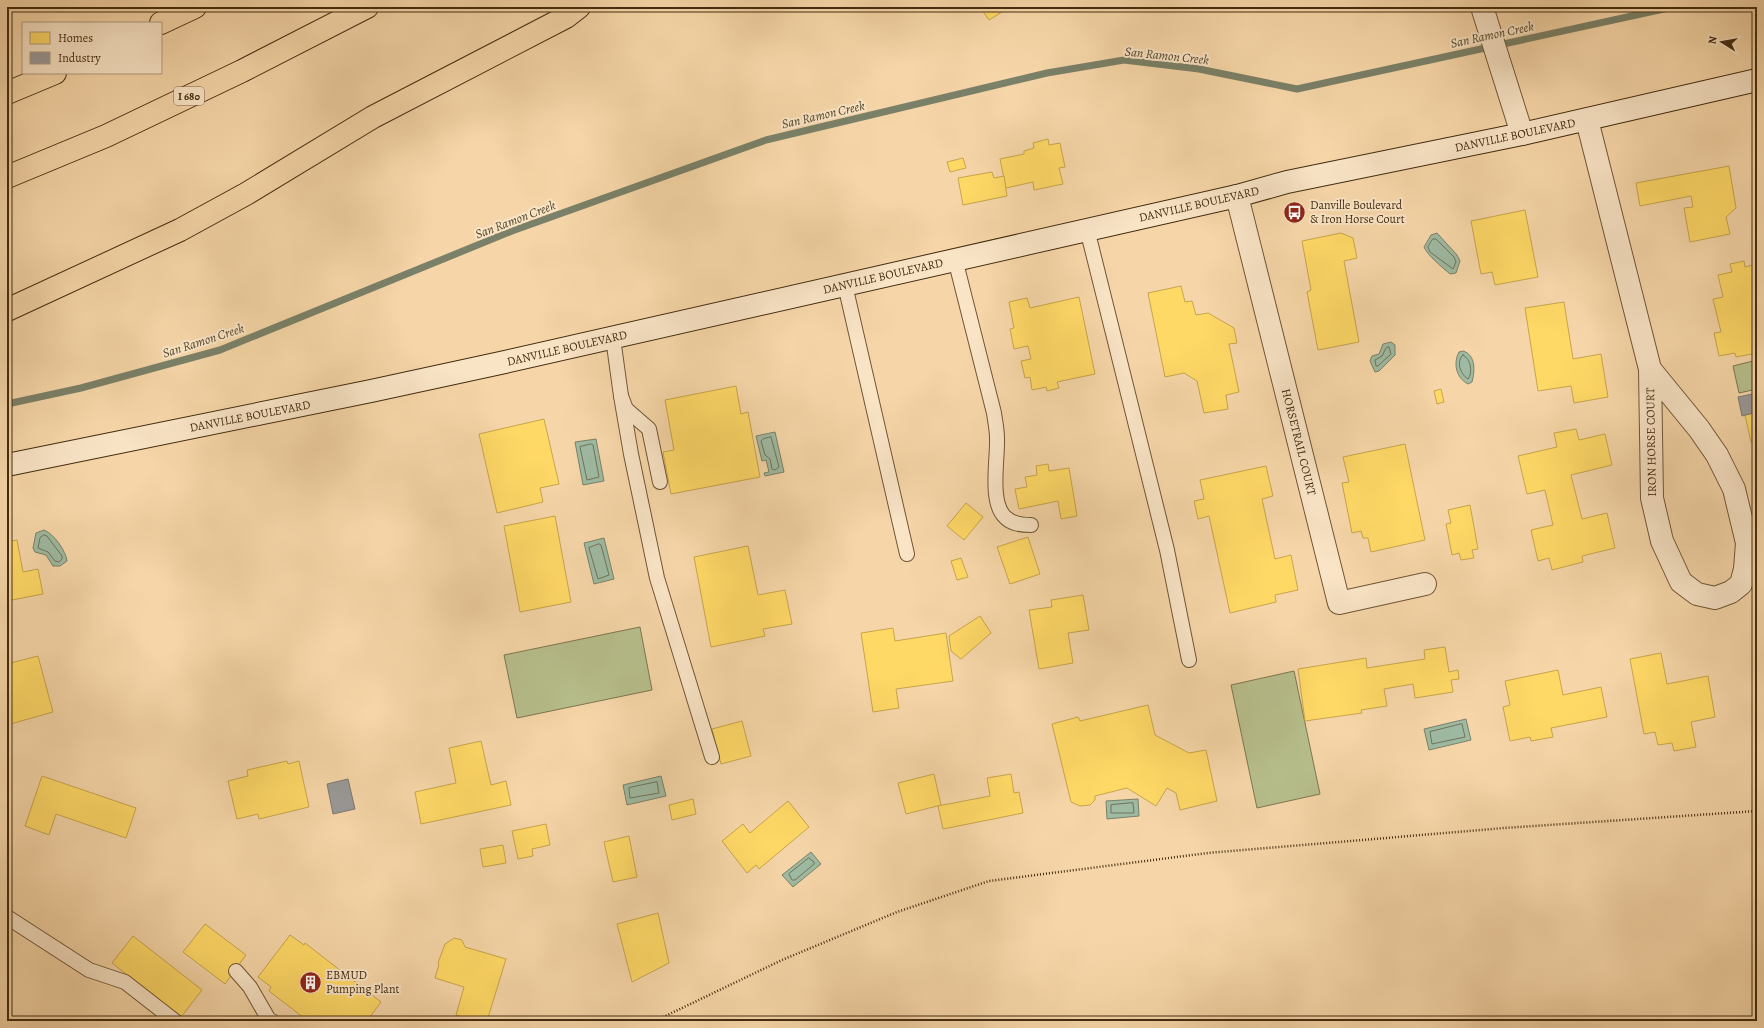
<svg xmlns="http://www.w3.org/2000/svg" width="1764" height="1028" font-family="Alegreya,serif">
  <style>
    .green { fill: #b7bf8c; stroke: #7d764e }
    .water { fill: #9ebaa2; stroke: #7a8168 }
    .homes { fill: #ffd966; stroke: #c7a54c }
    .industry { fill: #999; stroke: #7f7870 }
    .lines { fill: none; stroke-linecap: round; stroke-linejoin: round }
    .shore { stroke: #707359; stroke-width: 1 }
    .stream { stroke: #7a8168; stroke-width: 7 }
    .lane-casing { stroke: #705636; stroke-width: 16 }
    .street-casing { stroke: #705636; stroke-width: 24 }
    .secondary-casing { stroke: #432c10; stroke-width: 24 }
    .highway-casing { stroke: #432c10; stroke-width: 24 }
    .path { stroke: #432c10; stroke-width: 2.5; stroke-dasharray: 1 2; stroke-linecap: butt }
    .lane { stroke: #f9e4c6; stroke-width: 14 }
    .street { stroke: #f9e4c6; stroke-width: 22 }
    .secondary { stroke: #f9e4c6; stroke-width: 22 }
    .highway { stroke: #f6d6a8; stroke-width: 22 }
    .labels { text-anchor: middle; stroke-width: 4; stroke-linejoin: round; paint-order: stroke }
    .shield { fill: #f9e4c6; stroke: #7a6347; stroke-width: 1 }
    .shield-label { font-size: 11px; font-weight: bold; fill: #432c10 }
    .street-label { font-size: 12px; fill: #432c10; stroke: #f9e4c6 }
    .poi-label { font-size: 12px; fill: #432c10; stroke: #f9e4c6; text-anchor: start }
    .water-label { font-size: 13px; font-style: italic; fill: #55482d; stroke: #f9e4c6 }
  </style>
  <rect width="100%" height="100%" fill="#f6d6a8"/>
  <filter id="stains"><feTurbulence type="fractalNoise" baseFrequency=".005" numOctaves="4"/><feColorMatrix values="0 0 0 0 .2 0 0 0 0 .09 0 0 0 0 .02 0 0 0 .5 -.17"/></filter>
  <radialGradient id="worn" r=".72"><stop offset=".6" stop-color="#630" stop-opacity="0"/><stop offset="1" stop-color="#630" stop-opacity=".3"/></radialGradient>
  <g class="green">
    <path d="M1757,360V389L1739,393L1733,366Z"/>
    <path d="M640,627L652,690L517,718L504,655Z"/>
    <path d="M1294,671L1320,794L1257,808L1231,685Z"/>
  </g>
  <g class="water">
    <path d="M1437,233L1457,255L1460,261L1456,273L1450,274C1442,267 1428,256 1424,247L1431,235Z"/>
    <path d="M1391,342L1395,345V355L1379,371L1375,372L1370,361L1372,356L1379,354L1383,344Z"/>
    <path d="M1463,351C1476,355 1475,371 1472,382L1468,384C1456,378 1453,363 1459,352Z"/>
    <path d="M775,432L784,472L765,476L764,473L769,472L766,460L762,461L756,436Z"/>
    <path d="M596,439L604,481L583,485L575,442Z"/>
    <path d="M44,530C54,534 66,551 67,561L60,566H53L46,555L35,552L33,548L36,533Z"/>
    <path d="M604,538L614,579L594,584L584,543Z"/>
    <path d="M1466,719L1471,740L1429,750L1424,729Z"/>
    <path d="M661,776L666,796L627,805L623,785Z"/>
    <path d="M1138,799L1139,816L1107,819L1106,801Z"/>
    <path d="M811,852L821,864L793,887L782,875Z"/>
  </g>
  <g class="homes">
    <path d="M980,7H1010L989,20Z"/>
    <path d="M1048,139L1049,145L1060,143L1065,167L1059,168L1063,184L1034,190L1033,182L1006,188L1000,159L1024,154V151L1034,148L1033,143Z"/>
    <path d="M963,158L966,168L950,172L947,162Z"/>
    <path d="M1729,166L1736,208L1726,217L1730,234L1690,242L1684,208L1693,207L1691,196L1640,206L1636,183Z"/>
    <path d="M992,172L994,178L1004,176L1007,196L963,205L958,178Z"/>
    <path d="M1525,210L1538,277L1495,285L1492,272L1481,274L1471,221Z"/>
    <path d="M1341,233L1353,238L1357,258L1344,261L1359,342L1318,350L1307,292L1311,290L1302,241Z"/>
    <path d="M1744,261L1745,267L1757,264V353L1736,357L1735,353L1719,356L1714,333L1721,332L1713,299L1723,297L1718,275L1732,272L1730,264Z"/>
    <path d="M1181,286L1185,302L1192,301L1196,315L1208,313L1234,328L1237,343L1229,344L1239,392L1226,395L1228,409L1204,413L1197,381L1184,373L1165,377L1148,293Z"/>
    <path d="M1079,297L1095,374L1057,382L1059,388L1047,391L1046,387L1032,390L1030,377L1025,378L1021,361L1031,359L1028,346L1014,349L1010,329L1014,328L1009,302L1027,298L1030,308Z"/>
    <path d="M1564,302L1573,359L1601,354L1608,397L1574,403L1571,386L1538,391L1525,308Z"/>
    <path d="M736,386L741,414L748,412L760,477L671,494L663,452L674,450L665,400Z"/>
    <path d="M1441,389L1444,402L1437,404L1434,391Z"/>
    <path d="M1757,412V441L1751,442L1745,415Z"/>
    <path d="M544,419L559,484L540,488L543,502L497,513L479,434Z"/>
    <path d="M1576,429L1579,440L1605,434L1612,465L1571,475L1582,519L1607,513L1615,548L1582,556L1583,562L1552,570L1549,558L1538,561L1531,530L1553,525L1545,490L1527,494L1518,456L1557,447L1554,433Z"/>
    <path d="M1405,444L1425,540L1371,552L1368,538H1363L1361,531L1352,533L1342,483L1349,482L1343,457Z"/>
    <path d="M1048,464L1049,471L1069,468L1077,516L1061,519L1058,501L1019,509L1015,489L1027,487L1025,477L1037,475L1036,466Z"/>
    <path d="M1266,466L1273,496L1262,499L1275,559L1291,555L1298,590L1275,595L1276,602L1230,613L1209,516L1198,519L1194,501L1204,499L1200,480Z"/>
    <path d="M966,503L983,517L964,540L947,526Z"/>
    <path d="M1470,505L1478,549L1472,550L1474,558L1461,560L1459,553L1452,555L1446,524L1451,523L1448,510Z"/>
    <path d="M555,516L571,602L520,612L504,526Z"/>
    <path d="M1028,537L1040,574L1010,584L997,547Z"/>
    <path d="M17,540L23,572L38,569L43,594L7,601V542Z"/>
    <path d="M748,546L758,595L785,590L792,624L763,629L765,636L711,647L694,557Z"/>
    <path d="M961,558L968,577L957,580L951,561Z"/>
    <path d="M1083,595L1089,630L1068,633L1073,663L1039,669L1029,610L1052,607L1051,600Z"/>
    <path d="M980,616L991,633L961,659L951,651L949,636Z"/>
    <path d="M893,628L895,641L946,633L953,681L896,689L899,708L873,712L861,633Z"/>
    <path d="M1445,647L1449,672L1458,670L1459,679L1451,680L1453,692L1415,698L1413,684L1384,689L1387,706L1361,710L1362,713L1305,721L1298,669L1366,658L1367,668L1425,659L1424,650Z"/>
    <path d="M1661,653L1667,684L1708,676L1715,717L1691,722L1696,747L1674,751L1672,743L1658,745L1655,732L1644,734L1630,659Z"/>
    <path d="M38,656L53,712L7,725V664Z"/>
    <path d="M1558,670L1563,695L1601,687L1607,717L1551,728L1553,737L1531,741L1530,737L1510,741L1503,707L1510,705L1505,681Z"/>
    <path d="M1148,705L1155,735L1189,753L1206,750L1217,801L1180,810L1176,793L1167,788L1156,806L1127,788L1095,796V800L1090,805L1080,806L1071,802L1052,724L1078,717L1080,721Z"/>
    <path d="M742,721L751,756L721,764L712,729Z"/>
    <path d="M481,741L491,785L506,781L511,805L421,824L415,792L456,783L449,748Z"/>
    <path d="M287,761L288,764L299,761L309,807L259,819L258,814L237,819L228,781L248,776L247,770Z"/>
    <path d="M934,774L941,805L906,814L898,783Z"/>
    <path d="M1011,774L1014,793L1019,792L1023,813L943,829L938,806L990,796L987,778Z"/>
    <path d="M42,776L136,808L126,838L56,814L49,835L25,826Z"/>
    <path d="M693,799L696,814L672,820L669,805Z"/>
    <path d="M788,801L809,827L759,869L756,865L747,873L722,841L743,824L750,833Z"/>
    <path d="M546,824L550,845L532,849L533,856L518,859L512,831Z"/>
    <path d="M629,836L637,877L613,882L604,842Z"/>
    <path d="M503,845L506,863L483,867L480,849Z"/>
    <path d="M658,913L669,963L632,982L617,924Z"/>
    <path d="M205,924L246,955L225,984L183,952Z"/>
    <path d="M290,935L304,945L305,943L381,1002L367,1021H308L269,991L271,987L258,977Z"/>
    <path d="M133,936L202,990L181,1017L112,963Z"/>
    <path d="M454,938L462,940L465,947L506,959L487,1021H475L456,1015L464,987L435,978L439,964L438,963L445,944Z"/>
  </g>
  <g class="industry">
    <path d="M1757,393V412L1742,416L1738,397Z"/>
    <path d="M348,779L355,809L333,814L327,784Z"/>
  </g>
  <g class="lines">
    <g class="shore">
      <path d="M1433,239H1436L1454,257L1456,262L1453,269L1430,252L1428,247Z"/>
      <path d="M1389,347L1391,354L1378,366H1376L1375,360L1382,356L1386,348Z"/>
      <path d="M1463,355C1471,359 1473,372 1468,379C1460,374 1456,361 1463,355Z"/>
      <path d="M771,437L779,467L775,470L772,469L770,459L765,455L761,441L763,439Z"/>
      <path d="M591,444L593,445L599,477L587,480L580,447Z"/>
      <path d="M44,535L47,536L62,556V559L59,562L55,561L48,552L38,548L40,538Z"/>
      <path d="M599,544L601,545L609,575L598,579L589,548Z"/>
      <path d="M1462,724L1465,737L1432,744L1430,732Z"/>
      <path d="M657,782L659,793L630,798L629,788Z"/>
      <path d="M1133,803L1134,813H1111V805Z"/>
      <path d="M809,858L814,862V864L795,880H792L789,874Z"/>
    </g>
    <path class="stream" d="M7,404L81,388L220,350L512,231L766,140L1047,73L1124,60L1199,69L1297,89L1673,7"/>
    <defs>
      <g id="lane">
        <path d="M1087,229L1167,550L1189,660"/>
        <path d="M955,259L994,413C995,421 997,429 997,438C998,458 989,502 1005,517C1012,524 1021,525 1031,525"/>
        <path d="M845,285L907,554"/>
        <path d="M613,338L621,396L626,409L649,429L660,482"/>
        <path d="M621,396L631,454L657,578L712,757"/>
        <path d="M7,917L89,970L125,982L175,1021"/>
        <path d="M236,971L250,987L269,1020L272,1021"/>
      </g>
      <g id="street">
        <path d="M1482,7L1522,134"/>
        <path d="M1587,120L1650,369L1652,498L1662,541L1681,582L1697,594L1715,598L1731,592L1741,584L1745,569L1747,543L1734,489L1717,455L1699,429L1650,369"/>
        <path d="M1237,196L1339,603L1425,584"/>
      </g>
      <path id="secondary" d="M7,465L371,391L505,362L1237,196L1287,182L1522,134L1757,80"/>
      <g id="highway">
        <path d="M161,23L195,7"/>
        <path d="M7,93L55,73"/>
        <path d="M7,177L106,136L242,71L367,7"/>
        <path d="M7,310L180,230L246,194L373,117L566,17L579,7"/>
      </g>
    </defs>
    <use href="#lane" class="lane-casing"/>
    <use href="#street" class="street-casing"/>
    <use href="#secondary" class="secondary-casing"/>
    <use href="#highway" class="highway-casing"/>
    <path class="path" d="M655,1021L782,960L897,912L989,881L1208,853L1504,828L1757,811"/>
    <use href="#lane" class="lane"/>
    <use href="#street" class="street"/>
    <use href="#secondary" class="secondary"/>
    <use href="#highway" class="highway"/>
  </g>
  <defs>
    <symbol id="bus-disc" viewBox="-11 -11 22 22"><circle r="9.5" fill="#8f2418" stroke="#f9e4c6"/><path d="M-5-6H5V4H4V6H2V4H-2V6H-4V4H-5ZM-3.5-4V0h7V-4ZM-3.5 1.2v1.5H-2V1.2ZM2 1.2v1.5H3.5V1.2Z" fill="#fff"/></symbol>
    <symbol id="building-disc" viewBox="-11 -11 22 22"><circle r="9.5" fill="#8f2418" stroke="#f9e4c6"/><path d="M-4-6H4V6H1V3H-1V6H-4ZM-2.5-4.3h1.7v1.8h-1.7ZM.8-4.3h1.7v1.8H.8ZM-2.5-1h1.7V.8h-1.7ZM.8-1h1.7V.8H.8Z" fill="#fff"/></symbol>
  </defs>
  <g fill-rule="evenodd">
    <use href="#bus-disc" x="1282" y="200" width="25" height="25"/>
    <use href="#building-disc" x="298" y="970" width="25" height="25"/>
  </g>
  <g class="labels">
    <rect class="shield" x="174" y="87" width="30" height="18" rx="3"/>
    <g class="shield-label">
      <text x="189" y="100">I 680</text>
    </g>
    <g class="street-label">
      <text transform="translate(1515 135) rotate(-12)" y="4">DANVILLE BOULEVARD</text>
      <text transform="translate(1199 204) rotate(-13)" y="4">DANVILLE BOULEVARD</text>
      <text transform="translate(883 276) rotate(-13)" y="4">DANVILLE BOULEVARD</text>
      <text transform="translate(567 348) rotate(-13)" y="4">DANVILLE BOULEVARD</text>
      <text transform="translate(250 416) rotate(-11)" y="4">DANVILLE BOULEVARD</text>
      <text transform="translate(1299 442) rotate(76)" y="4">HORSETRAIL COURT</text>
      <text transform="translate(1651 442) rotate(-91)" y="4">IRON HORSE COURT</text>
    </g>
    <g class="poi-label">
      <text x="1310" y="209">Danville Boulevard<tspan x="1310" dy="14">&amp; Iron Horse Court</tspan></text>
      <text x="326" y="979">EBMUD<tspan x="326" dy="14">Pumping Plant</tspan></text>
    </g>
    <g class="water-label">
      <text transform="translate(1492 34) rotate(-12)" y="5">San Ramon Creek</text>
      <text transform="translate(1167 55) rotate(6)" y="5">San Ramon Creek</text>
      <text transform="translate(823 114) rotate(-13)" y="5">San Ramon Creek</text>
      <text transform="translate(515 219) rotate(-21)" y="5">San Ramon Creek</text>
      <text transform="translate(203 340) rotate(-18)" y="5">San Ramon Creek</text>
    </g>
  </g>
  <rect width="1764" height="1028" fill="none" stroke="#f6d6a8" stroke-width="24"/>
  <rect x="8" y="8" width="1748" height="1012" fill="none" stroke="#432c10" stroke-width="2"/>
  <rect x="12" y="12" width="1740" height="1004" fill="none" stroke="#432c10"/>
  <rect x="22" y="22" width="140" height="52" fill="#f9e4c6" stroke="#b09a7d"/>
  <rect x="30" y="32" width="20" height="12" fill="#ffd966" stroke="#b09a7d"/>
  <text x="58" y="42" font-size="12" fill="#432c10">Homes</text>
  <rect x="30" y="52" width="20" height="12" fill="#999999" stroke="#b09a7d"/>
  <text x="58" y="62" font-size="12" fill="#432c10">Industry</text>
  <g transform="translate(1722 42) rotate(281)" stroke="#f9e4c6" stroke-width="3" paint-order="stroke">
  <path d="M0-3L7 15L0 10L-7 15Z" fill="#432c10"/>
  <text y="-6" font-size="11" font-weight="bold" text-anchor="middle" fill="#432c10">N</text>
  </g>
  <rect width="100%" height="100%" filter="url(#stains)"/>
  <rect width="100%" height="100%" fill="url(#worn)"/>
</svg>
